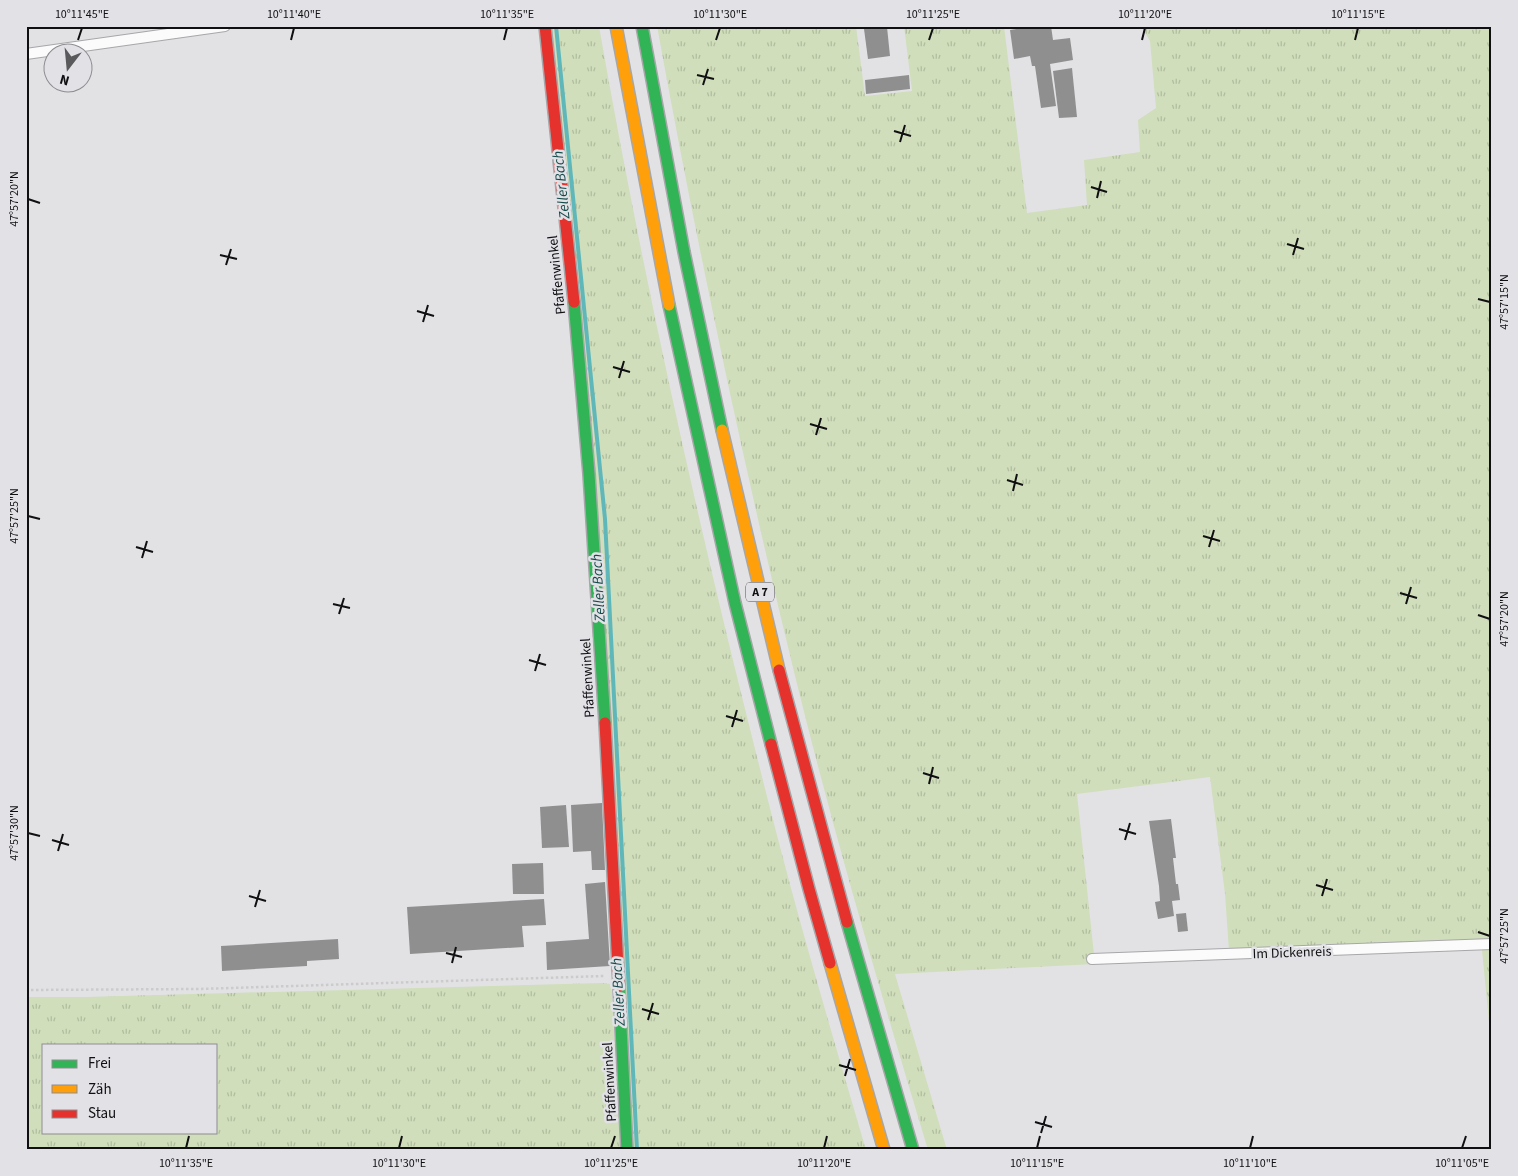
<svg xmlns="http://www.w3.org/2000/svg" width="1518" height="1176" font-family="'Source Sans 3',sans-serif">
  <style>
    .grass { fill: url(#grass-tufts); fill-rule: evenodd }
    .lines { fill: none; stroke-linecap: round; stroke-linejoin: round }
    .stream { stroke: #60b7ba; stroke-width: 4 }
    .building { fill: #908f90 }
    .street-casing { stroke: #a7a7aa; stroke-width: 12 }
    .fast-casing { stroke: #a7a7aa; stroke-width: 14 }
    .slow-casing { stroke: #a7a7aa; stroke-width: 14 }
    .jam-casing { stroke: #a7a7aa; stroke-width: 14 }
    .path { stroke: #cbcbcc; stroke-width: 2.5; stroke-dasharray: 2.5 2.5; stroke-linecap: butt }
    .street { stroke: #fbfbfb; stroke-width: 10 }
    .fast { stroke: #30b455; stroke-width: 11 }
    .slow { stroke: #ff9f0a; stroke-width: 11 }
    .jam { stroke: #e5322d; stroke-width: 11 }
    .ticks { fill: none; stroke: #101012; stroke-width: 2 }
    .labels { text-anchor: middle; stroke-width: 5; stroke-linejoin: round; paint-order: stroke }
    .shield { fill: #e1e1e6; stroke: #4f4f52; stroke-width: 1 }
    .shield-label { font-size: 12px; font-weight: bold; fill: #101012 }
    .street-label { font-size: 14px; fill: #101012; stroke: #e1e1e6 }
    .water-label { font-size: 15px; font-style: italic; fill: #164a4a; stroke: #e1e1e6 }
    .neatline { fill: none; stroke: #101012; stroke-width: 2 }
    .ticks-label { font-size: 12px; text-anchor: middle; fill: #101012 }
  </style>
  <defs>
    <pattern id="grass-tufts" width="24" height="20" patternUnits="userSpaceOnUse" patternTransform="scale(1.25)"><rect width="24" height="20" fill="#d0debb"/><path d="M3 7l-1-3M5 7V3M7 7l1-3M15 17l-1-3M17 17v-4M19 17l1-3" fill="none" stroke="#b2bda0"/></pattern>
  </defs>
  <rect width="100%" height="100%" fill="#e2e2e5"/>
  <g class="grass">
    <path d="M551,26H599C647,301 709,573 779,843C806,946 836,1048 866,1150H632Z"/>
    <path d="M657,26H856L865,96L912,91L904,26H1004L1027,213L1087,205L1084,160L1140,152L1138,120L1156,108L1150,41L1141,26H1492V940L1229,951L1225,894L1210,777L1077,794L1095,964L895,974L947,1150H928C881,994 835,838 796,680C743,463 697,246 657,26Z"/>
    <path d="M1482,950H1492V1052Z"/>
    <path d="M601,983L610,984L612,992L620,1150H26V997H85ZM44,1045H216V1132H44Z"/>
  </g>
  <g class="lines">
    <path class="stream" d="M556,26L605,519L637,1150"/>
  </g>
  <g class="building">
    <path d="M1035,26H1051L1053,40L1070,38L1073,60L1050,64L1056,106L1041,108L1035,66H1032L1030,56L1014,59L1010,30Z"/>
    <path d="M887,27L890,56L868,59L864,29Z"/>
    <path d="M1072,68L1077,117L1059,118L1053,71Z"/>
    <path d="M909,75L910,89L866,94L865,80Z"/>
    <path d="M602,803L605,870H592L591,851L573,852L571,805Z"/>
    <path d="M566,805L569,847L542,848L540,807Z"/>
    <path d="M1171,819L1176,858H1173L1176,884H1178L1180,900L1172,901L1174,916L1158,919L1155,902L1160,901L1159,886L1149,821Z"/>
    <path d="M543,863L544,894H513L512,864Z"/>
    <path d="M605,882L610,966L547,970L546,942L589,939L585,884Z"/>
    <path d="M544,899L546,925L522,926L524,947L410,954L407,907Z"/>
    <path d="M1186,913L1188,931L1178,932L1176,914Z"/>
    <path d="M338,939L339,959L307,961V966L222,971L221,946Z"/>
  </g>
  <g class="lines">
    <defs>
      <g id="street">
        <path d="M26,54L225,26"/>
        <path d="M1092,959L1492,944"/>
      </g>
      <g id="fast">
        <path d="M642,26L684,252L722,430"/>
        <path d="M574,302L589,474L605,723"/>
        <path d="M669,305L735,603L771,744"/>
        <path d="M847,922L913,1150"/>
        <path d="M619,986L627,1150"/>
      </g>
      <g id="slow">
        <path d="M616,26L669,305"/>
        <path d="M722,430L779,670"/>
        <path d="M830,963L884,1150"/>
      </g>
      <g id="jam">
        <path d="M545,26L574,302"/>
        <path d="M779,670L847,922"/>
        <path d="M605,723L619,986"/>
        <path d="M771,744L809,889L830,963"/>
      </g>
    </defs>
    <use href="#street" class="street-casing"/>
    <use href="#fast" class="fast-casing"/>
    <use href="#slow" class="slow-casing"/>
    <use href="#jam" class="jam-casing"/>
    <path class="path" d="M26,990L199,989L604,976"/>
    <use href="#street" class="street"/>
    <use href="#fast" class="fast"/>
    <use href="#slow" class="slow"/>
    <use href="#jam" class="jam"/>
  </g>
  <path class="ticks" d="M78,40L82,28M291,40L294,28M504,40L507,28M716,40L720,28M929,40L933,28M1142,40L1145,28M1355,40L1358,28M697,75L714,79M703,85L708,69M894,131L911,136M900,142L905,125M1091,187L1107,192M1097,198L1101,181M28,199L40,203M1287,244L1304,249M220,255L237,259M1293,255L1298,238M226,265L231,249M1478,299L1490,302M417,311L434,316M423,322L428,305M613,367L630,372M619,378L624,361M810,424L827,429M816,435L821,418M1007,480L1023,485M1013,491L1017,474M28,516L40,519M1203,536L1220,541M136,547L153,552M1209,547L1214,530M142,558L147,541M1400,593L1417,598M333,604L350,608M1406,604L1411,587M339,614L344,598M1478,615L1490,619M529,660L546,665M535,671L540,654M726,716L743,721M732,727L737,710M923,773L939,778M929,784L933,767M1119,829L1136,834M28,833L40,836M52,840L69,845M1125,840L1130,823M58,851L63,834M1316,885L1333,890M249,896L266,901M1322,896L1327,879M255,907L260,890M1478,932L1490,936M446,953L462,957M452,963L456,947M642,1009L659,1014M648,1020L653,1003M839,1065L856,1070M845,1076L850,1059M1035,1122L1052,1127M1041,1133L1046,1116M186,1148L189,1136M399,1148L402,1136M611,1148L615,1136M824,1148L827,1136M1037,1148L1040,1136M1250,1148L1253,1136M1462,1148L1466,1136"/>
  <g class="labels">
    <rect class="shield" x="746" y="582.5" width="28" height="19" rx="4"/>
    <g class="shield-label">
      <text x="760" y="596">A 7</text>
    </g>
    <g class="street-label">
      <text transform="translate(556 275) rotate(-96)" y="5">Pfaffenwinkel</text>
      <text transform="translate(587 678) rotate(-93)" y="5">Pfaffenwinkel</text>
      <text transform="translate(1292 952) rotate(-2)" y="5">Im Dickenreis</text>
      <text transform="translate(609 1082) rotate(-93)" y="5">Pfaffenwinkel</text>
    </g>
    <g class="water-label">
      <text transform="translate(561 185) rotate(-96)" y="5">Zeller Bach</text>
      <text transform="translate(598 588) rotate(-93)" y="5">Zeller Bach</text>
      <text transform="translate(618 992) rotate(-93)" y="5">Zeller Bach</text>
    </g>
  </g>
  <rect width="1518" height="1176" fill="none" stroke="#e1e1e6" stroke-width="55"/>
  <rect x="42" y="1044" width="175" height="90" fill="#e1e1e6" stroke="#8d8d91"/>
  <rect x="52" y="1060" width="25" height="8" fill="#30b455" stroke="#8d8d91"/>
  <text x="88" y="1068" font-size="15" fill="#101012">Frei</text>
  <rect x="52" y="1085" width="25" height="8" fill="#ff9f0a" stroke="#8d8d91"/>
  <text x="88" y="1094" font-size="15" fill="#101012">Zäh</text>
  <rect x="52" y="1110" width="25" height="8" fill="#e5322d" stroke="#8d8d91"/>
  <text x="88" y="1118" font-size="15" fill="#101012">Stau</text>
  <g transform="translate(68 68) rotate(196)"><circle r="24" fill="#e1e1e6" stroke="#8d8d91"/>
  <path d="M0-4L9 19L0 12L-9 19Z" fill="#5a5a5c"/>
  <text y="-8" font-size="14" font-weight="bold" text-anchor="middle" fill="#101012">N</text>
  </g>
  <rect x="28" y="28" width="1462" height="1120" class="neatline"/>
  <g class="ticks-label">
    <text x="82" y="18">10°11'45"E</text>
    <text x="294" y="18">10°11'40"E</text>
    <text x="507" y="18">10°11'35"E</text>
    <text x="720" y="18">10°11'30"E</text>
    <text x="933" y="18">10°11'25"E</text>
    <text x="1145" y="18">10°11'20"E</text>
    <text x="1358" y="18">10°11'15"E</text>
    <text transform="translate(14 199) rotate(-90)" y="4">47°57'20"N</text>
    <text transform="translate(1504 302) rotate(-90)" y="4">47°57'15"N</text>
    <text transform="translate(14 516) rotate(-90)" y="4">47°57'25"N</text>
    <text transform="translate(1504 619) rotate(-90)" y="4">47°57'20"N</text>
    <text transform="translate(14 833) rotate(-90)" y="4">47°57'30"N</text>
    <text transform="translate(1504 936) rotate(-90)" y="4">47°57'25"N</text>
    <text x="186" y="1167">10°11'35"E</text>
    <text x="399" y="1167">10°11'30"E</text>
    <text x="611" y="1167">10°11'25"E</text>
    <text x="824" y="1167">10°11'20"E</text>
    <text x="1037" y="1167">10°11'15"E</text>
    <text x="1250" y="1167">10°11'10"E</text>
    <text x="1462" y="1167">10°11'05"E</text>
  </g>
</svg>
